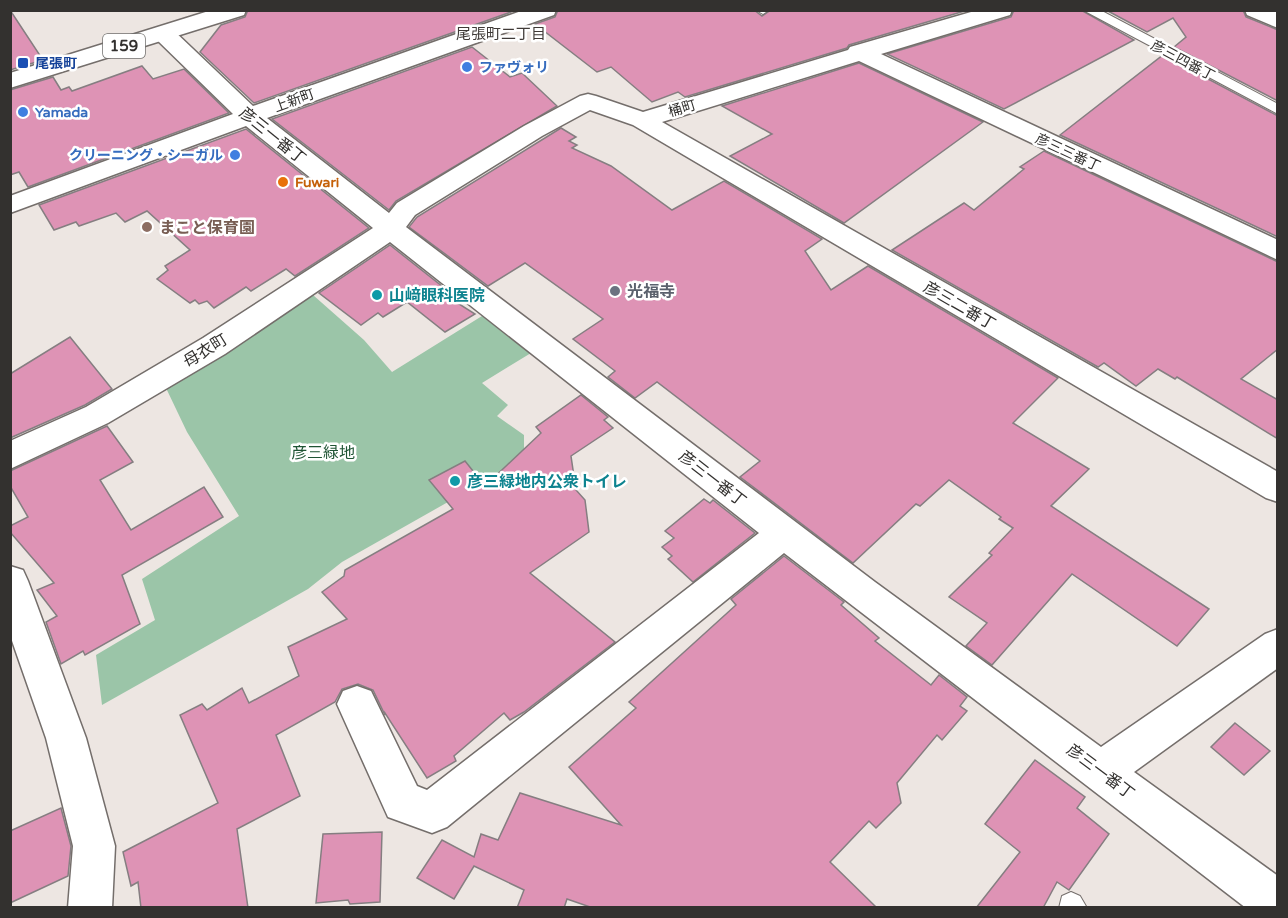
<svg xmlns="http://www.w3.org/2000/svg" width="1288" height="918" font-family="'Varela Round','Noto Sans JP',sans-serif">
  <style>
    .green { fill: #9bc5a8 }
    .building { fill: #de93b5; stroke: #857e81; stroke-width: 1.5 }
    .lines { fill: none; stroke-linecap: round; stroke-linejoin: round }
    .lane-casing { stroke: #746e6b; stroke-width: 2 }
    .street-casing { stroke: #746e6b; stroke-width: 3 }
    .highway-casing { stroke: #746e6b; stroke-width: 3 }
    .lane { fill: #fff; fill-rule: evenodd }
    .street { fill: #fff; fill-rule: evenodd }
    .highway { fill: #fff; fill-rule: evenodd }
    .transit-dot { fill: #1a4fb4; stroke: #fff; stroke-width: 2 }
    .shop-dot { fill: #3f7fe0; stroke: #fff; stroke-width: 2 }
    .food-dot { fill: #e8710a; stroke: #fff; stroke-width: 2 }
    .education-dot { fill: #8d6e63; stroke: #fff; stroke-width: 2 }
    .worship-dot { fill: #6b7280; stroke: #fff; stroke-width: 2 }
    .culture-dot { fill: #0f9aa8; stroke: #fff; stroke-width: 2 }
    .labels { text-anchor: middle; stroke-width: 5; stroke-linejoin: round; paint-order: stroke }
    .far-street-label { font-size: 14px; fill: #33312f; stroke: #fff }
    .far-transit-label { font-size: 14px; font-weight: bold; fill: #164399; stroke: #fff; text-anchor: start }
    .far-shop-label { font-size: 14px; font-weight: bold; fill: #366cbe; stroke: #fff; text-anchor: start }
    .far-food-label { font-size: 14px; font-weight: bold; fill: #c56008; stroke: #fff; text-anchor: start }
    .far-neighbourhood-label { font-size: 15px; fill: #3f3a37; stroke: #fff }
    .shield { fill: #fff; stroke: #706f6d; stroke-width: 1.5 }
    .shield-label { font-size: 15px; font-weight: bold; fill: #33312f }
    .street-label { font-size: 16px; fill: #33312f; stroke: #fff }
    .education-label { font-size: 16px; font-weight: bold; fill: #785e54; stroke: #fff; text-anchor: start }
    .worship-label { font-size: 16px; font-weight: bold; fill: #5b616d; stroke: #fff; text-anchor: start }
    .culture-label { font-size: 16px; font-weight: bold; fill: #0d838f; stroke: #fff; text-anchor: start }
    .park-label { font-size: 16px; fill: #1f5434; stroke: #fff }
  </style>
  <rect width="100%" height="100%" fill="#ede6e2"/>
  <path class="green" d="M313,295L364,340L392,372L482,316L531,353L482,383L508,405L497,416L524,435V459L342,562L308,589L102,705L96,655L155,620L142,579L239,516L187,432L166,388Z"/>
  <g class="building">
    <path d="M10,10L43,60L10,70Z"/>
    <path d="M248,10H511V12L254,103L200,52L221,25L245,17Z"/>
    <path d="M558,10H754L762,16L771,10H968L849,45L847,48L685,97L678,92L652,102L611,67L597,72L535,24L555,17Z"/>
    <path d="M1014,10H1081L1134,40L1004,109L887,54L1011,17Z"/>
    <path d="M1106,10H1243L1246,17L1278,30V101L1174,47L1186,37L1173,18L1147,32Z"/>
    <path d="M472,47L510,77L522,73L557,106L396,201L389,210L272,119Z"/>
    <path d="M1163,55L1278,116V237L1060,135Z"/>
    <path d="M859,63L983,122L844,223L730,156L772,134L722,106Z"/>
    <path d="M142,66L153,79L184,69L229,113L28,187L19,172L10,175V90L53,77L61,90L69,87L72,91Z"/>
    <path d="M561,128L576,137L569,141L577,145L572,148L611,166L672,210L724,181L822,239L805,251L831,290L868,266L1058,378L1013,423L1089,469L1051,506L1209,609L1177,646L1072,574L992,665L966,646L987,623L949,597L992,555L989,553L1013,528L999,519L1001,517L949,480L920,506L916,504L853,563L740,477L760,461L657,382L635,398L608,377L615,371L573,339L603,319L525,263L488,286L409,227L417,217Z"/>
    <path d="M246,129L369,228L295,276L286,269L251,291L246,287L214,308L207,301L199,304L195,300L190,303L157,279L168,270L165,266L190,250L147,211L125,222L116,213L79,226L76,222L54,230L39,205Z"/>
    <path d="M1044,151L1278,262V349L1241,379L1278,400V439L1177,377L1175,379L1158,369L1136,386L1104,363L1098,367L892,250L964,203L974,210L1024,169L1020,167Z"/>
    <path d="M390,245L462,302L459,304L475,314L445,332L407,302L383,317L378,313L361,325L319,293Z"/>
    <path d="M70,337L112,389L85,405L10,438V374Z"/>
    <path d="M581,395L608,417L604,420L613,428L571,456L576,490L585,500L589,532L530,573L615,642L524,712L510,720L504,713L454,756L456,761L427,778L385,713V715L373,690L358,684L342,689L335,702L276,735L300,796L237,829L248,908H141L138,882L131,886L123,852L218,803L180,715L202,704L207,710L242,688L249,703L299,676L288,647L347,619L322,592L344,576L345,570L453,509L429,480L465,461L485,486L541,433L536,427Z"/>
    <path d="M107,426L133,462L100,480L131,530L204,487L223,517L122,575L140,624L85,655L83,651L61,664L46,622L57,616L37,590L54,583L10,532V526L28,517L10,486V471Z"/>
    <path d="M704,499L710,503L713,500L755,533L693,582L668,559L672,556L662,547L674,538L665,531Z"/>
    <path d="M784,556L844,602L841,605L879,638L875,641L931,685L939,675L967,697L960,706L967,711L942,740L937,735L897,783L901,803L876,828L869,821L830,862L877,908H593L567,899L564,908H517L524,890L474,866L454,899L417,878L442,840L474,857L481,834L498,840L520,793L621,825L569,767L636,708L629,702L736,605L731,599Z"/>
    <path d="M1235,723L1270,751L1244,775L1211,747Z"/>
    <path d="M1035,760L1085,797L1077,808L1109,834L1069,890L1057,882L1043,908H976L1020,852L985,824Z"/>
    <path d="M61,808L71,846L68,876L10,903V831Z"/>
    <path d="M382,832L380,902L350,904L348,900L316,903L323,834Z"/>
  </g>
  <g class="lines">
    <defs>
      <g id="lane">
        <path d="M756,10H769L763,14Z"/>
        <path d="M1083,10H1100L1278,104V114Z"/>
        <path d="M1071,892L1080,896L1087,908H1059L1062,896Z"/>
      </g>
      <g id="street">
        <path d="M524,10H556L554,15L267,118L389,213L397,203L524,126L580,96L588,94L596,96L643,112L848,50L850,47L978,10H1012L1010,15L881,54L1278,240V260L859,61L662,122L1278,472V502L1266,498L633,125L590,110L542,136L415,215L406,227L875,582L1101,747L1265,634L1278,629V668L1134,772L1278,876V908H1246L784,553L447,827L432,833L388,817L337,704L343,691L357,686L371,691L417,786L427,790L759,533L390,242L225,354L108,423L10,469V441L86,407L203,338L373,228L246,126L10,213V196L233,114L156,39L153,34L156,29L164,27L172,29L253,106Z"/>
        <path d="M1245,10H1272L1278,13V28L1247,15Z"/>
        <path d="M10,566L23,570L28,581L86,738L115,846L112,908H68L73,846L46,738L10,635Z"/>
      </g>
      <path id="highway" d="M212,10H246L244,15L10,88V73Z"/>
    </defs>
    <use href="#lane" class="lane-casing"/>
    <use href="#street" class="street-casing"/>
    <use href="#highway" class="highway-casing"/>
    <use href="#lane" class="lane"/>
    <use href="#street" class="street"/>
    <use href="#highway" class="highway"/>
  </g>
  <rect class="transit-dot" x="17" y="57" width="12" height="12" rx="3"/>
  <g class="shop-dot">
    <circle cx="467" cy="67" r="6"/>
    <circle cx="23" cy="112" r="6"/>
    <circle cx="235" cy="155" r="6"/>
  </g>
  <circle class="food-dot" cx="283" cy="182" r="6"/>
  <circle class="education-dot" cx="147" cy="227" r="6"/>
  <circle class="worship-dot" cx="615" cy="291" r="6"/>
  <g class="culture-dot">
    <circle cx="377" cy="295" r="6"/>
    <circle cx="455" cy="481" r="6"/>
  </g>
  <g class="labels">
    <g class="far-street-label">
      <text transform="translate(1183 60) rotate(28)" y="5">彦三四番丁</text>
      <text transform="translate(294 100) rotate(-20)" y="5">上新町</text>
      <text transform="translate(682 108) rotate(-17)" y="5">桶町</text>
      <text transform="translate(1068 152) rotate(25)" y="5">彦三三番丁</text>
    </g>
    <g class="far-transit-label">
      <text x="35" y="68">尾張町</text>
    </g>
    <g class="far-shop-label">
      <text x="479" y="72">ファヴォリ</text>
      <text x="35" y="117">Yamada</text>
      <text x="223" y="160" text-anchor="end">クリーニング・シーガル</text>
    </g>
    <g class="far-food-label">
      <text x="295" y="187">Fuwari</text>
    </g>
    <g class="far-neighbourhood-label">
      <text x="501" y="39">尾張町二丁目</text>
    </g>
    <rect class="shield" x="103" y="34" width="42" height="24" rx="4.5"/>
    <g class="shield-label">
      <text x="124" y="51">159</text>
    </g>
    <g class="street-label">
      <text transform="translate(273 135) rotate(39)" y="6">彦三一番丁</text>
      <text transform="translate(960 305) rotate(30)" y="6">彦三二番丁</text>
      <text transform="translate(205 350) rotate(-32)" y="6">母衣町</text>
      <text transform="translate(713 478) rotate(38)" y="6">彦三一番丁</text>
      <text transform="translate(1101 771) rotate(37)" y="6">彦三一番丁</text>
    </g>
    <g class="education-label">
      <text x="159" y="233">まこと保育園</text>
    </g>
    <g class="worship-label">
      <text x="627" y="297">光福寺</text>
    </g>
    <g class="culture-label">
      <text x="389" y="301">山﨑眼科医院</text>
      <text x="467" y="487">彦三緑地内公衆トイレ</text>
    </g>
    <g class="park-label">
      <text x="323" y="458">彦三緑地</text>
    </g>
  </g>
  <rect width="1288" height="918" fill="none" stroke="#33312f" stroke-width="24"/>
</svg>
